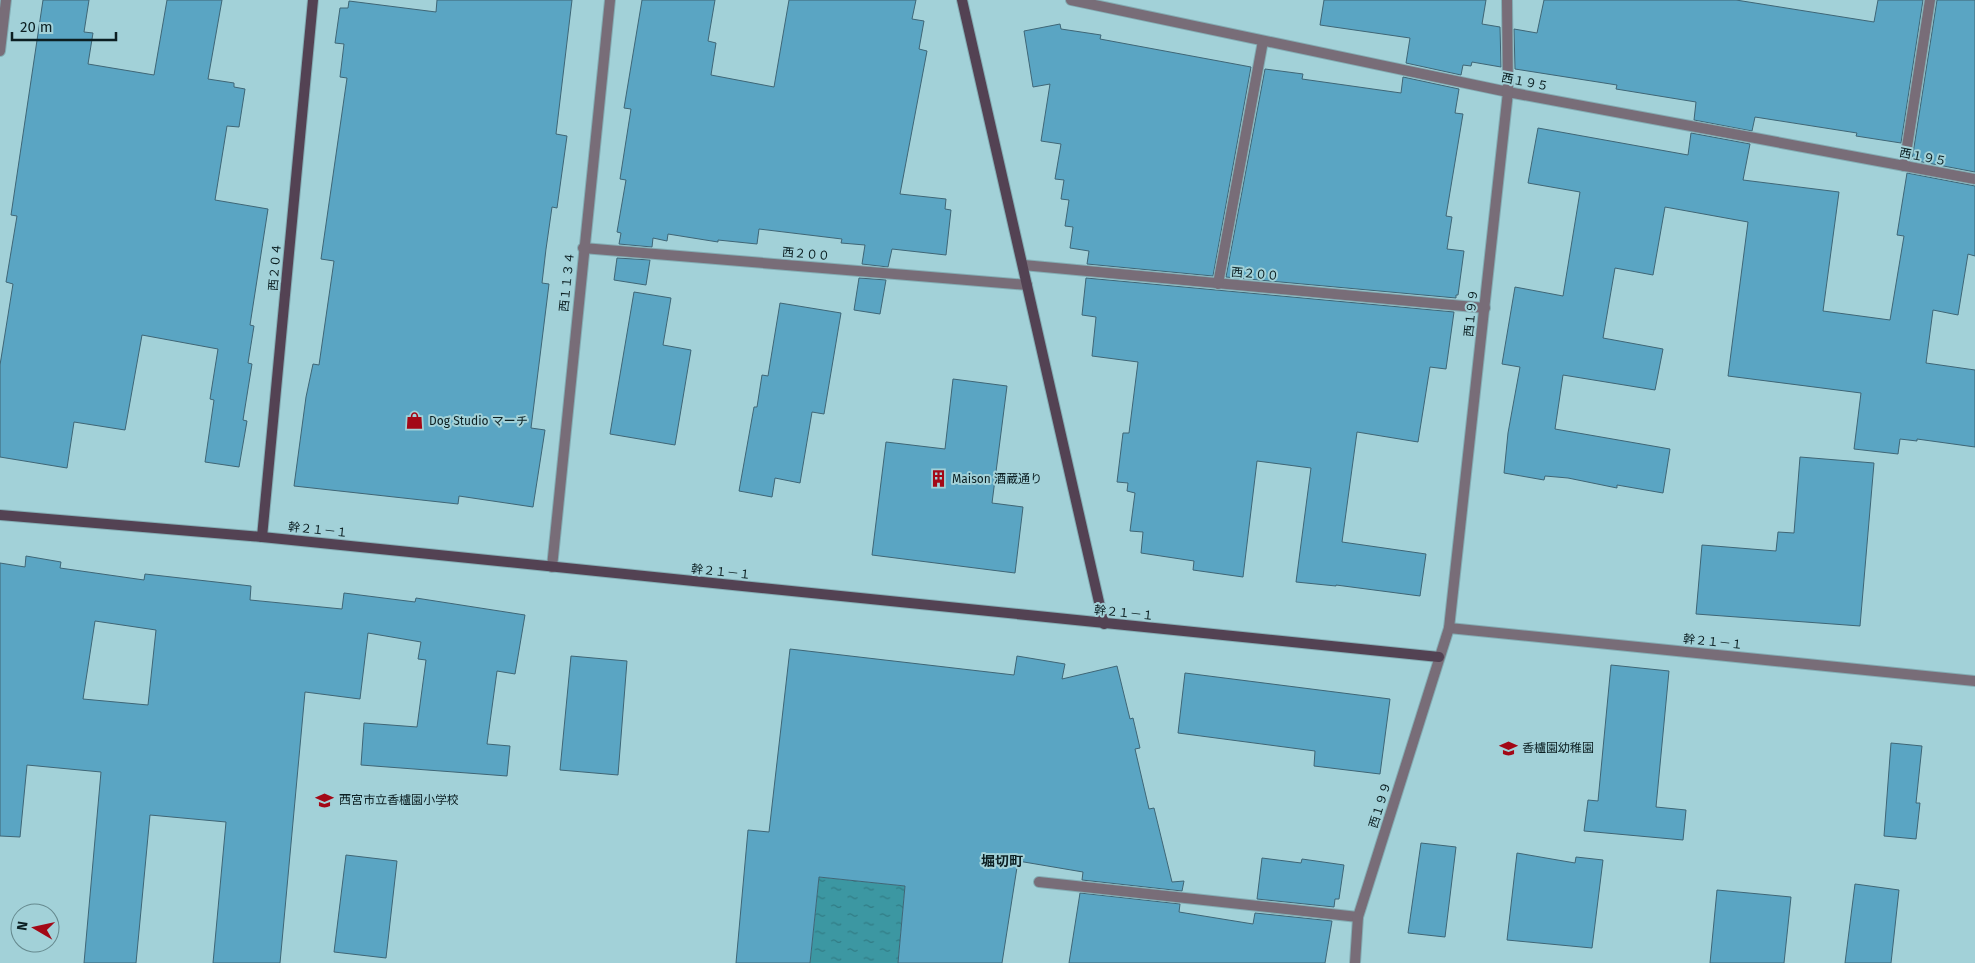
<svg xmlns="http://www.w3.org/2000/svg" width="1975" height="963" font-family="'Fira Sans','Noto Sans JP',sans-serif">
  <style>
    .water { fill: url(#water-ripples) }
    .building { fill: #5aa5c3; stroke: #3f6676; fill-rule: evenodd }
    .lines { fill: none; stroke-linecap: round; stroke-linejoin: round }
    .street-casing { stroke: #84adb4; stroke-width: 12 }
    .secondary-casing { stroke: #84adb4; stroke-width: 12 }
    .street { stroke: #786d78; stroke-width: 10 }
    .secondary { stroke: #534253; stroke-width: 10 }
    .labels { text-anchor: middle; stroke-width: 4; stroke-linejoin: round; paint-order: stroke }
    .street-label { font-size: 12px; fill: #0c1f22; stroke: #a2d1d8 }
    .poi-label { font-size: 12px; fill: #0c1f22; stroke: #a2d1d8; text-anchor: start }
    .neighbourhood-label { font-size: 14px; font-weight: bold; fill: #0c1f22; stroke: #a2d1d8 }
  </style>
  <defs>
    <pattern id="water-ripples" width="26" height="14" patternUnits="userSpaceOnUse" patternTransform="scale(1.25)"><rect width="26" height="14" fill="#3c97a2"/><path d="M2 4q2-2 4 0t4 0M15 11q2-2 4 0t4 0" fill="none" stroke="#317b84"/></pattern>
  </defs>
  <rect width="100%" height="100%" fill="#a2d1d8"/>
  <path class="water" d="M819,877L905,886L898,963H810Z"/>
  <g class="building">
    <path d="M43,0H89L84,32L93,33L88,64L154,75L167,0H222L208,79L234,83V87L245,89L239,127L227,126L215,200L268,209L250,325L254,326L248,363L252,364L243,420L247,421L239,467L205,462L214,400L210,399L218,349L142,335L125,430L74,422L67,468L0,457V365L13,284L6,282L17,216L11,215Z"/>
    <path d="M437,0H572L556,134L567,136L557,208L552,207L546,249L542,283L549,284L531,428L545,430L533,507L459,496L458,504L294,486L306,397L313,364L319,365L334,261L321,259L347,78L340,77L344,44L335,43L340,8H348L349,1L436,12Z"/>
    <path d="M642,0H715L708,41L716,43L711,75L774,87L789,0H916L912,19L924,21L919,49L927,51L900,194L946,199L945,209L951,210L946,255L892,249L888,267L862,264L865,245L841,243L842,239L759,229L757,244L718,240V242L668,234L667,241L653,238L652,247L619,244L621,233L617,232L626,180L620,179L631,109L624,108Z"/>
    <path d="M1324,0H1486L1482,24L1500,27L1501,67L1472,62L1471,66L1463,65L1461,75L1406,63L1410,38L1320,25Z"/>
    <path d="M1544,0H1736L1874,22L1878,0H1923L1901,143L1856,136L1857,133L1755,117L1752,131L1694,120L1696,102L1616,89L1617,85L1515,69L1514,29L1537,33Z"/>
    <path d="M1937,0H1975V172L1912,160Z"/>
    <path d="M1060,24L1061,29L1101,35L1100,39L1251,67L1213,276L1087,264L1089,251L1070,248L1073,227L1065,226L1069,200L1061,199L1064,180L1055,179L1061,144L1041,141L1050,84L1033,87L1024,31Z"/>
    <path d="M1265,69L1303,74L1302,79L1401,93L1403,77L1459,89L1455,113L1463,114L1446,216L1452,217L1447,249L1464,251L1458,295H1456V298L1226,277Z"/>
    <path d="M1538,128L1688,155L1691,133L1750,144L1743,180L1839,192L1823,311L1890,320L1904,236L1897,235L1907,173L1975,186V256L1968,254L1958,315L1933,310L1926,363L1975,370V447L1917,439V441L1900,439L1898,454L1854,449L1861,393L1728,376L1748,222L1665,207L1653,275L1615,268L1603,338L1663,349L1655,390L1563,375L1555,429L1670,449L1663,493L1617,485V488L1568,478L1545,476L1544,480L1504,473L1508,433L1520,367L1502,364L1515,287L1563,296L1580,192L1528,183Z"/>
    <path d="M617,258L650,260L646,285L614,280Z"/>
    <path d="M859,278L886,280L880,314L854,310Z"/>
    <path d="M1086,278L1454,312L1446,369L1430,367L1418,442L1357,432L1342,542L1426,554L1420,596L1336,585V586L1296,582L1311,468L1257,461L1243,577L1193,570L1194,561L1141,553L1143,532L1130,531L1135,493L1127,491L1128,483L1117,482L1123,433H1129L1138,362L1092,356L1096,317L1082,315Z"/>
    <path d="M634,292L671,298L663,345L691,350L675,445L610,434Z"/>
    <path d="M780,303L841,313L824,414L812,412L800,483L775,478L772,497L739,491L754,407H757L762,375L768,376Z"/>
    <path d="M953,379L1007,386L992,503L1023,507L1015,573L872,555L886,442L945,449Z"/>
    <path d="M1800,457L1874,463L1860,626L1696,614L1702,545L1776,551L1778,532L1794,533Z"/>
    <path d="M26,556L61,562L60,568L144,580L145,574L251,586L250,600L342,609L344,593L415,602L416,598L525,615L515,674L497,671L487,744L510,746L507,776L361,765L364,723L417,727L426,660L418,659L421,642L368,633L360,699L305,692L280,963H213L226,822L150,815L136,963H84L101,772L27,765L20,837L0,836V563L25,567ZM95,621L156,630L148,705L83,699Z"/>
    <path d="M790,649L1014,675L1017,656L1065,664L1062,679L1117,666L1130,719L1133,718L1140,748L1135,749L1149,809L1154,808L1172,882L1184,881L1182,891L1082,880L1083,872L1018,861L1002,963H898L905,886L819,877L810,963H736L748,830L769,832Z"/>
    <path d="M571,656L627,661L618,775L560,770Z"/>
    <path d="M1611,665L1669,671L1656,807L1686,810L1683,840L1584,831L1588,800L1598,801Z"/>
    <path d="M1185,673L1390,699L1380,774L1314,766L1315,751L1178,733Z"/>
    <path d="M1891,743L1922,746L1916,803H1920L1916,839L1884,836Z"/>
    <path d="M1421,843L1456,847L1445,937L1408,933Z"/>
    <path d="M1517,853L1575,863L1576,857L1603,860L1592,948L1507,940Z"/>
    <path d="M346,855L397,861L386,958L334,952Z"/>
    <path d="M1262,858L1301,863L1302,859L1344,865L1339,899H1335L1334,907L1257,899Z"/>
    <path d="M1855,884L1899,890L1891,963H1845Z"/>
    <path d="M1717,890L1791,897L1784,963H1710Z"/>
    <path d="M1080,893L1180,904L1179,912L1253,924L1255,913L1332,921L1325,963H1069Z"/>
  </g>
  <g class="lines">
    <defs>
      <g id="street">
        <path d="M1071,0L1508,92L1975,179"/>
        <path d="M0,51L6,0"/>
        <path d="M1904,166L1930,0"/>
        <path d="M583,248L1027,285"/>
        <path d="M1023,265L1485,308"/>
        <path d="M1218,284L1263,41"/>
        <path d="M552,567L610,0"/>
        <path d="M1449,628L1975,681"/>
        <path d="M1039,882L1358,917"/>
        <path d="M1355,963L1358,917L1449,628L1508,92L1507,0"/>
      </g>
      <g id="secondary">
        <path d="M962,0L1104,624"/>
        <path d="M0,515L262,537L1439,657"/>
        <path d="M262,537L313,0"/>
      </g>
    </defs>
    <use href="#street" class="street-casing"/>
    <use href="#secondary" class="secondary-casing"/>
    <use href="#street" class="street"/>
    <use href="#secondary" class="secondary"/>
  </g>
  <defs>
    <symbol id="shop-bare" viewBox="-9 -9 18 18"><path d="M-5-2.5h2.3a2.7 3.5 0 0 1 5.4 0H5L5.5 6h-11ZM-1.5-2.5h3a1.5 2.3 0 0 0-3 0Z" fill="#a30816" stroke="#a2d1d8" stroke-width="2.5" paint-order="stroke"/></symbol>
    <symbol id="building-bare" viewBox="-9 -9 18 18"><path d="M-4-6H4V6H1V3H-1V6H-4ZM-2.5-4.3h1.7v1.8h-1.7ZM.8-4.3h1.7v1.8H.8ZM-2.5-1h1.7V.8h-1.7ZM.8-1h1.7V.8H.8Z" fill="#a30816" stroke="#a2d1d8" stroke-width="2.5" paint-order="stroke"/></symbol>
    <symbol id="school-bare" viewBox="-9 -9 18 18"><path d="M0-5L7-2L0 1L-7-2ZM-4 1L0 2.5L4 1V4Q0 6-4 4Z" fill="#a30816" stroke="#a2d1d8" stroke-width="2.5" paint-order="stroke"/></symbol>
  </defs>
  <g fill-rule="evenodd">
    <use href="#shop-bare" x="402" y="408" width="25" height="25"/>
    <use href="#building-bare" x="926" y="466" width="25" height="25"/>
    <use href="#school-bare" x="1496" y="736" width="25" height="25"/>
    <use href="#school-bare" x="312" y="788" width="25" height="25"/>
  </g>
  <g class="labels">
    <g class="street-label">
      <text transform="translate(1525 82) rotate(11)" y="4">西１９５</text>
      <text transform="translate(1923 157) rotate(11)" y="4">西１９５</text>
      <text transform="translate(806 254) rotate(5)" y="4">西２００</text>
      <text transform="translate(275 267) rotate(-85)" y="4">西２０４</text>
      <text transform="translate(1255 274) rotate(5)" y="4">西２００</text>
      <text transform="translate(567 282) rotate(-84)" y="4">西１１３４</text>
      <text transform="translate(1471 313) rotate(-84)" y="4">西１９９</text>
      <text transform="translate(318 530) rotate(6)" y="4">幹２１－１</text>
      <text transform="translate(721 572) rotate(6)" y="4">幹２１－１</text>
      <text transform="translate(1124 613) rotate(6)" y="4">幹２１－１</text>
      <text transform="translate(1713 642) rotate(6)" y="4">幹２１－１</text>
      <text transform="translate(1380 805) rotate(-73)" y="4">西１９９</text>
    </g>
    <g class="poi-label">
      <text x="429" y="425">Dog Studio マーチ</text>
      <text x="952" y="483">Maison 酒蔵通り</text>
      <text x="1522" y="752">香櫨園幼稚園</text>
      <text x="339" y="804">西宮市立香櫨園小学校</text>
    </g>
    <g class="neighbourhood-label">
      <text x="1002" y="866">堀切町</text>
    </g>
  </g>
  <g transform="translate(35 928) rotate(279)"><circle r="24" fill="#a2d1d8" stroke="#668a8f"/>
  <path d="M0-4L9 19L0 12L-9 19Z" fill="#a30816"/>
  <text y="-8" font-size="14" font-weight="bold" text-anchor="middle" fill="#0c1f22">N</text>
  </g>
  <path d="M12 32v8h104v-8" fill="none" stroke="#0c1f22" stroke-width="2.5"/>
  <text x="20" y="32" font-size="15" fill="#0c1f22" stroke="#a2d1d8" stroke-width="4" paint-order="stroke">20 m</text>
</svg>
